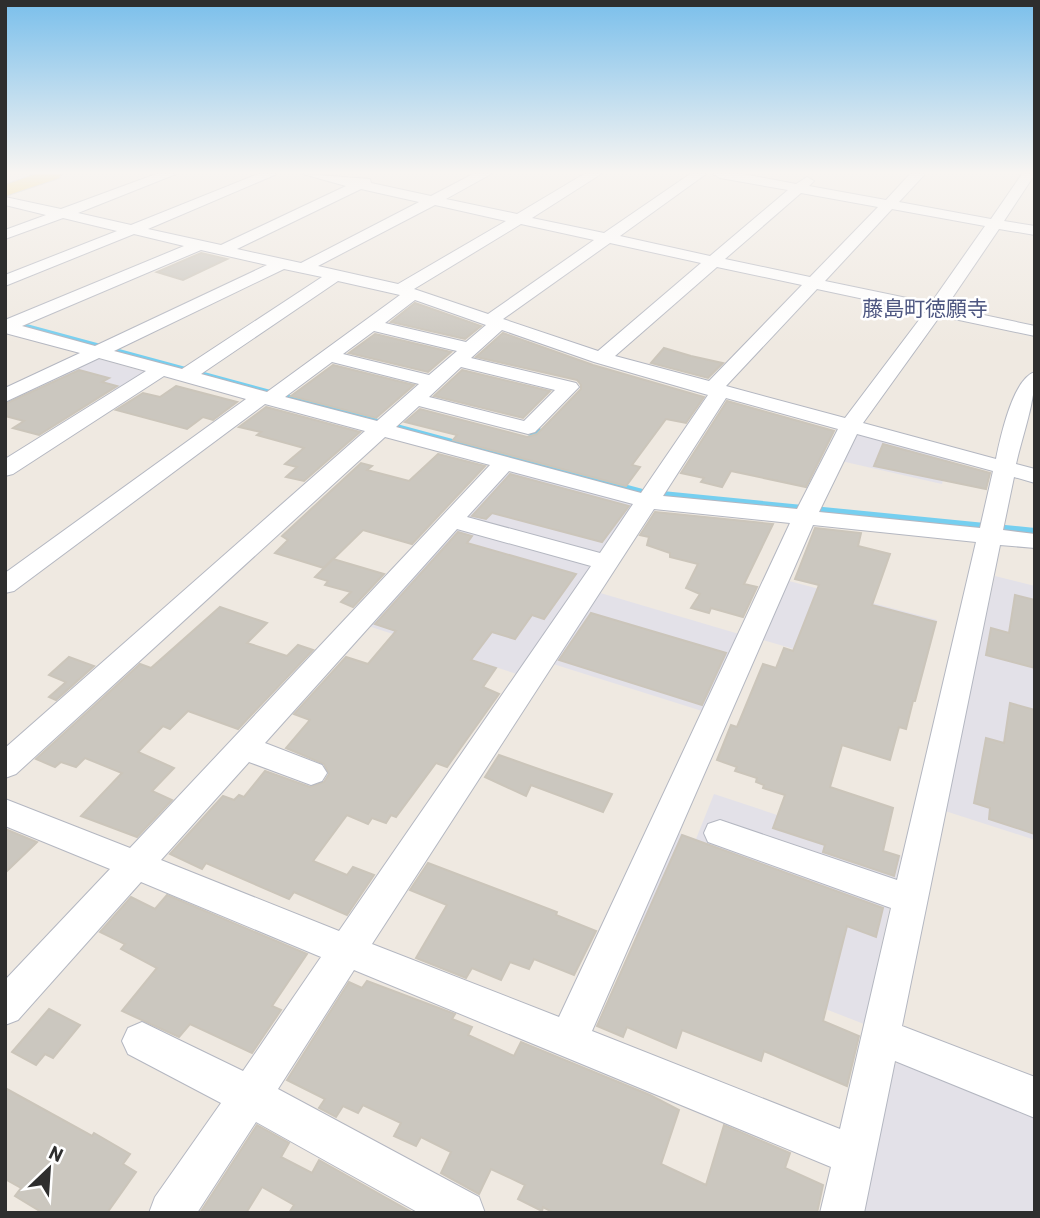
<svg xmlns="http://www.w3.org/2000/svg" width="1040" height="1218" font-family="Barlow,'Noto Sans JP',sans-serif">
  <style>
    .industrial { fill: #e3e1e8 }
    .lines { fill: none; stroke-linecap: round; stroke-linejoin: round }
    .stream-far1 { stroke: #75cff0; stroke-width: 5 }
    .stream { stroke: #75cff0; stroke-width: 6 }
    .building { fill: #cbc7bf; stroke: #cbc5ba; stroke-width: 2 }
    .minor-casing { stroke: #b4b7c1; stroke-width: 2 }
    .major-casing { stroke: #c9c9c9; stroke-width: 2 }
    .minor { fill: #fff; fill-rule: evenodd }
    .major { fill: #f2d163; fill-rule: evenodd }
    .labels { text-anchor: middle; stroke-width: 5; stroke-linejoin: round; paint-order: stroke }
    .far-quarter-label { font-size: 21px; fill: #4d5680; stroke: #fff }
  </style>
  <rect width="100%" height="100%" fill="#efe9e1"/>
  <g class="industrial">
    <path d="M99,359L145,372L118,391L59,376Z"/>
    <path d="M853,433L950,456L942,484L841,461Z"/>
    <path d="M515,471L630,502L635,507L520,675L365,625L498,477Z"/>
    <path d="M995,576L1035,586V840L942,810Z"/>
    <path d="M789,581L937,620L920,686L763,640Z"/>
    <path d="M597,592L739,634L702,711L550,663Z"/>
    <path d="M714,794L901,856L864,1024L635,935L678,833L696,839Z"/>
    <path d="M908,1057L1035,1109V1213H862L892,1066Z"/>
  </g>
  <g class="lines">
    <g class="stream-far1">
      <path d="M17,324L491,452"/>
      <path d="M527,441L538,429"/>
    </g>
    <path class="stream" d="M485,450L642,492L1035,531"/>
  </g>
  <g class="building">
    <path d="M201,253L227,259L183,280L157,272Z"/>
    <path d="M415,303L481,326L465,339L391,322Z"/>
    <path d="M503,333L593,365L704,397L686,423L666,419L632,465L640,467L626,486L453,440L457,435L405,422L420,409L527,437L537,434L581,389V385L577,380L476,357Z"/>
    <path d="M375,334L451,352L428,372L349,353Z"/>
    <path d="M664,348L691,356L723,363L708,378L651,363Z"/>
    <path d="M333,365L414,385L376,418L291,396Z"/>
    <path d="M79,370L109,378L102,382L117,386L39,435L13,428L24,421L5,416V404Z"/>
    <path d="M462,370L550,391L523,418L434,396Z"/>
    <path d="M176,386L237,402L213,420L203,417L187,429L116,410L143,393L160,397Z"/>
    <path d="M727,401L834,431L806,487L731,471L722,487L701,482L704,478L681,473Z"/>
    <path d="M266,407L360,432L304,481L286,477L297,467L285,464L304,448L257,435L261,432L239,427Z"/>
    <path d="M883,444L990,473L986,489L874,466Z"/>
    <path d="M438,454L485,466L412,544L363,530L324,568L275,553L288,540L282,536L361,463L372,466L367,470L409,481Z"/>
    <path d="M510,474L629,506L602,542L492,513L486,519L472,516Z"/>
    <path d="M655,512L773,524L744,584L757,587L743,617L711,608L709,613L691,608L700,594L686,588L698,564L670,557V553L647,545L649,537L640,535Z"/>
    <path d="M815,528L861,533L858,546L890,554L872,605L936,622L915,701H913L906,729L899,727L890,760L842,745L830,787L893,808L883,851L899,856L894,876L823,852L825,845L773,828L785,795L763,788L764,785L756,782L757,778L735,771L737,767L717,760L731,725L737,727L763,664L776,668L784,648L793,651L819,585L795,579Z"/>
    <path d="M458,532L472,536L467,543L576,574L544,619L532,615L515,639L492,632L471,660L496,668L483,687L499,694L447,767L436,763L396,817L391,815L386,823L372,818L368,824L347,815L313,861L347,875L353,867L374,875L347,915L294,892L289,899L206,863L202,869L170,854L223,796L234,800L239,795L244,797L265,771L310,787L324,782L329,774L324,764L286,748L310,720L294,714L346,657L368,664L396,631L375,624Z"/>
    <path d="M333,559L384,574L353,607L341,602L351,592L325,585L328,581L315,577Z"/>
    <path d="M1015,595L1035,600V668L986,655L991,628L1009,633Z"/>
    <path d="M220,607L267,623L247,643L287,656L298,645L313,650L238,729L188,711L170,729L163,726L138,752L174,768L152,791L172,800L137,837L81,816L122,773L85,758L76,767L61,762L55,767L36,759L140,664L151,668Z"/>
    <path d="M591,613L726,653L702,705L559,660Z"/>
    <path d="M69,657L94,666L56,700L49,697L66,682L49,675Z"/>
    <path d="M1010,703L1035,710V834L989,819L990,808L974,803L986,738L1004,743Z"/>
    <path d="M499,755L550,773L612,794L603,812L531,785L526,796L485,777Z"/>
    <path d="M5,829L37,842L5,873Z"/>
    <path d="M682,835L883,908L876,937L847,926L823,1021L859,1036L847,1086L764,1051L761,1061L682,1030L676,1048L627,1027L623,1037L597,1026Z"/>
    <path d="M428,863L557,912L556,915L596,931L574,975L534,959L529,969L510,962L501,980L472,968L466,978L416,958L447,905L410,890Z"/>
    <path d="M167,895L307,954L272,1006L281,1010L252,1053L190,1024L179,1037L122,1011L157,968L121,949L125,944L100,932L131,897L155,909Z"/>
    <path d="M367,981L455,1014L452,1019L472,1027L468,1035L514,1056L521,1042L650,1095L679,1110L661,1164L706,1185L724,1125L790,1153L785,1168L823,1185L817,1213H554L543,1207L542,1211L518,1199L525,1185L491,1169L479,1194L441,1173L451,1152L421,1137L416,1146L394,1136L401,1123L363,1105L358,1113L343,1106L336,1117L319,1108L325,1099L287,1080L349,982L362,988Z"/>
    <path d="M49,1009L80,1025L53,1058L45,1054L36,1065L12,1052Z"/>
    <path d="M5,1088L92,1136L94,1133L130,1154L123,1164L136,1172L107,1213H43L15,1196L21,1188L5,1179Z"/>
    <path d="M257,1125L289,1143L281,1157L312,1173L319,1160L413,1213H289L294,1205L262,1187L246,1213H200Z"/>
  </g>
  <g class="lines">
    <defs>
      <path id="minor" d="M156,174H176L78,213L131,225L258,174H277L148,229L221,245L346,186L303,174L370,179L371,183L431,196L473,174H491L446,199L517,214L584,174H601L532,218L604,233L690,174H706L620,236L710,256L788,190L720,178L713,174H743L796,184L807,177L814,181L809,186L886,200L910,174H925L899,202L991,219L1022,174H1035L1004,221L1035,226V235L999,229L946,307L1035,326V336L940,316L863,423L996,459C1000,439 1013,378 1035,372C1035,403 1023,433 1016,464L1035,469V483L1014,477L1003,530L1035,534V548L1000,545L902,1026L1035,1077V1118L895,1061L864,1213H820L831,1167L354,970L278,1089L479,1197L485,1213H419L256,1122L197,1213H149L155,1197L221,1103L128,1054L122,1041L128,1028L142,1022L243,1071L321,957L141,882L18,1020L5,1025V980L110,869L5,826V799L130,848L490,465L385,437L16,774L5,778V748L365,431L265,404L14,591L5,593V573L246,399L164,376L13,474L5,476V459L146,371L99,358L5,402V388L80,353L5,333V320L184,246L134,234L5,286V275L117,231L63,218L5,239V230L46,215L5,205V197L61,209ZM361,189L419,202L301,263L237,249ZM801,193L878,207L810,277L725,259ZM435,205L506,221L398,284L318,266ZM892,209L985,226L931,303L825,281ZM521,224L594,240L488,314L414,289ZM610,243L701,263L598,351L503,319ZM201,250L267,265L95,346L22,326ZM717,267L802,285L709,381L615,356ZM284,269L322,277L182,369L114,351ZM338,281L400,295L267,392L201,374ZM817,289L925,312L845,418L726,386ZM415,300L486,325L466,342L385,323ZM502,330L594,362L708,395L641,493L396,427L419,406L528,434L535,432L579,387L576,383L471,358ZM374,331L457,351L429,375L343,354ZM332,362L419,384L377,421L285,397ZM461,367L555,390L524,421L429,397ZM726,398L838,429L797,509L663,496ZM857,434L993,471L980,528L819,512ZM509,471L633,504L600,553L467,517ZM654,509L790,523L559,1017L372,944ZM813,525L976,542L897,880L720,820L708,824L704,833L708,842L891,908L840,1129L592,1031ZM457,529L591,566L339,931L161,860L249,762L311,785L322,781L327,773L322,765L265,743Z"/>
      <path id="major" d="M36,174H61L59,178L5,196V185Z"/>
    </defs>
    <use href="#minor" class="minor-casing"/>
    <use href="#major" class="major-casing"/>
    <use href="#minor" class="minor"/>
    <use href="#major" class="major"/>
  </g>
  <linearGradient id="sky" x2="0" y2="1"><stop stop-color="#7abfeb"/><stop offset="0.5" stop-color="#f8f5f2"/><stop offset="1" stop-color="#f8f5f2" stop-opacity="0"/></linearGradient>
  <rect width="1040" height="345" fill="url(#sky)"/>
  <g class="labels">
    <g class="far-quarter-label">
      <text x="925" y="316">藤島町徳願寺</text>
    </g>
  </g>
  <rect width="1040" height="1218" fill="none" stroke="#2e2e2e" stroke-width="14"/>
  <g transform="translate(49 1169) rotate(25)" stroke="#ffffff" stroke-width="5" paint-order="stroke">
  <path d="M0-5L12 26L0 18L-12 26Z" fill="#2e2e2e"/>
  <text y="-10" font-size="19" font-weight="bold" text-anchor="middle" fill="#2e2e2e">N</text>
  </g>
</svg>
